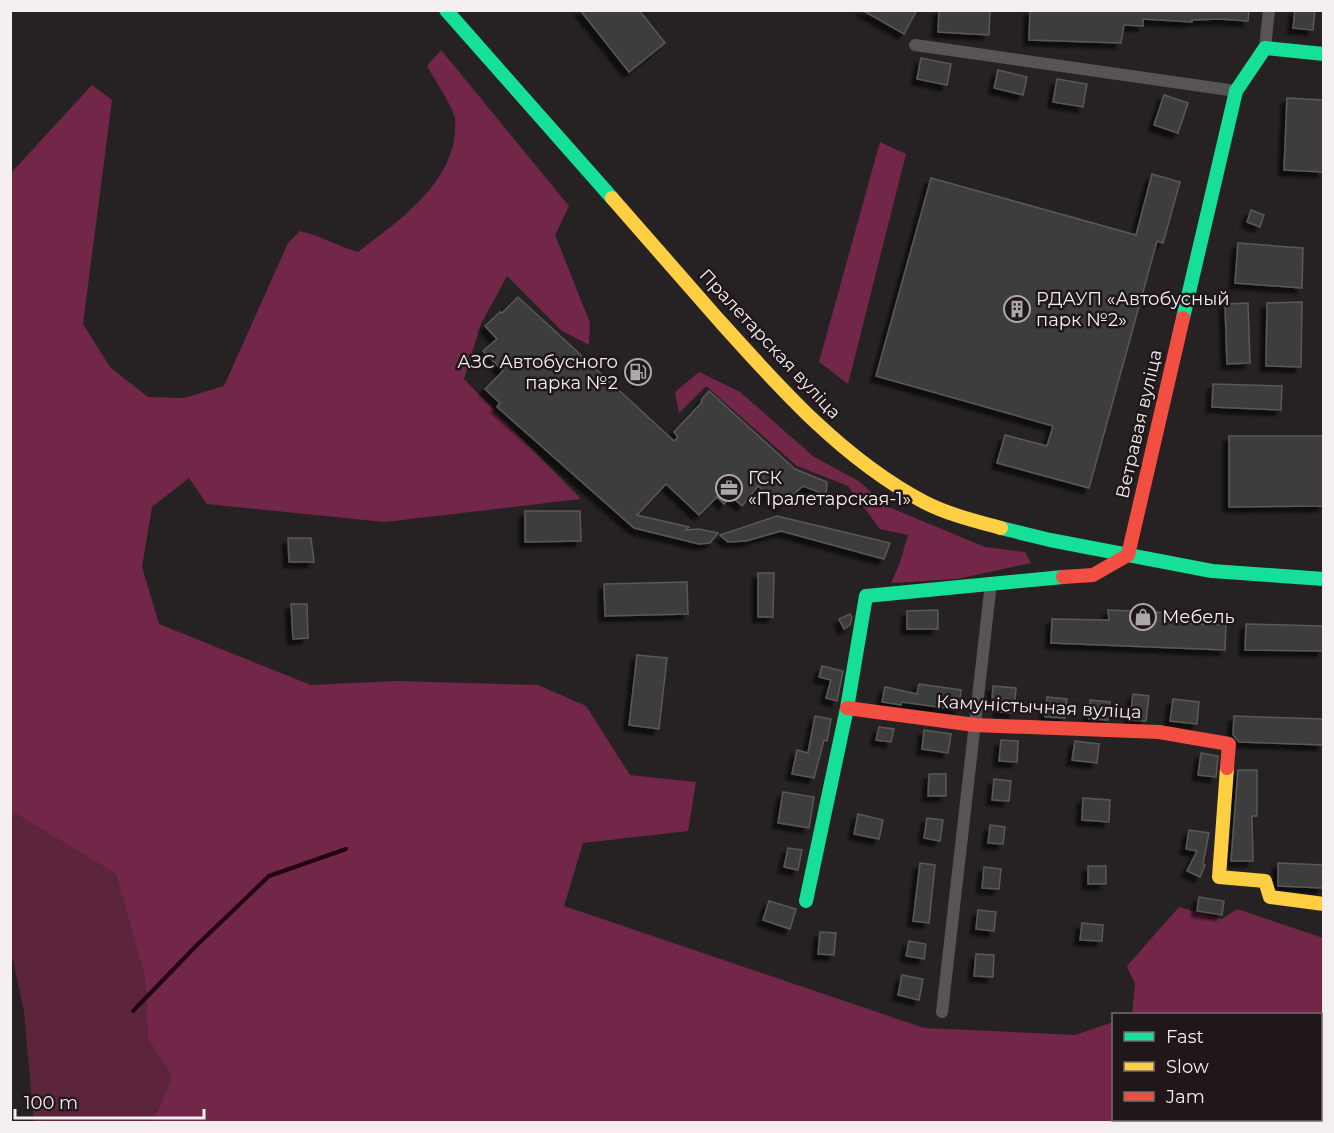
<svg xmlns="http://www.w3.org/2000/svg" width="1334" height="1133" font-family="Montserrat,sans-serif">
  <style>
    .green { fill: #5d253c }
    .forest { fill: #722748 }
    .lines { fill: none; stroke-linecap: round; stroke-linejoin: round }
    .stream { stroke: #21030f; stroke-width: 4 }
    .building { fill: #3e3c3c; stroke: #595858; stroke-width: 1.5; filter: url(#shadow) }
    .street { stroke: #575455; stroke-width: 12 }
    .fast { stroke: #16e098; stroke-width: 14 }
    .slow { stroke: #ffcf43; stroke-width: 14 }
    .jam { stroke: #f24e42; stroke-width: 14 }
    .labels { text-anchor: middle; stroke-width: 5; stroke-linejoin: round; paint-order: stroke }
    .poi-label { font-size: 18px; fill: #f4eef0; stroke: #1f1719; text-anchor: start }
    .street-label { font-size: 18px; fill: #f4eef0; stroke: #1f1719 }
  </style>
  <defs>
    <filter id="shadow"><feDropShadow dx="-5.5" dy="5.5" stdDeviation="1.5" flood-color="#0009"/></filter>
  </defs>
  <rect width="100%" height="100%" fill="#262224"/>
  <path class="green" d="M11,811L116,874L145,978L148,1039L172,1076L153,1122H34L24,1011L13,960H11Z"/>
  <g class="forest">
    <path d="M441,50L569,206L555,235L590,323L589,345L562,331L507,276L481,324L464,379L581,499L385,522L207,504L189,478L152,507L142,567L159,624L311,685L396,681L538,685L586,706L630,775L696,782L688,831L583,843L564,906L924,1028L1075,1035L1113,1022L1114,1120H1320V1014H1132L1135,984L1127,966L1179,907L1222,919L1237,909L1323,938V1122H153L172,1076L148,1039L145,978L116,874L11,811V173L92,85L112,100L83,324L110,367L148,397L184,398L224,386L288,243L300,231C321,236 338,246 358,252C400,220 460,179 455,119C455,110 433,77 427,66Z"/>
    <path d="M880,142L906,154L848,384L819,362Z"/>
    <path d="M699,372L740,392L814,457L859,481L886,506L985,547L1025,552L1031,563L957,579L891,583L899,565L908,535L880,529L848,486L797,466L706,386L679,413L675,392Z"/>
  </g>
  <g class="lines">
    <path class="stream" d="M133,1011L196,946L269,876L346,849"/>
  </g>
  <g class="building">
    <path d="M580,10H639L665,43L629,72Z"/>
    <path d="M862,10H917L904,34Z"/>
    <path d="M939,10H990L989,35L938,32Z"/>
    <path d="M1030,10H1249L1248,21L1219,19L1192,20V22L1143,19V26L1124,25L1121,43L1029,40Z"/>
    <path d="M1295,10H1315L1313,30L1293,28Z"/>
    <path d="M921,58L951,64L947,85L917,79Z"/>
    <path d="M998,70L1027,77L1023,95L994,88Z"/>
    <path d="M1057,79L1087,84L1083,107L1053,102Z"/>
    <path d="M1164,95L1188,103L1178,133L1154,125Z"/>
    <path d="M1287,98L1323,100V172L1284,170Z"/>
    <path d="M1152,174L1180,182L1163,243L1157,241L1089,488L997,463L1005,435L1047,446L1053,426L876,376L931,178L1136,235Z"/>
    <path d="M1251,210L1264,215L1260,227L1247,222Z"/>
    <path d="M1238,243L1303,248L1302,288L1235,283Z"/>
    <path d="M518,297L674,441L678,437L674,432L702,402L701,400L709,391L795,469L827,482L826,495L803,486L780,506L758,486L742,506L730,495L724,504L717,497L699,515L666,484L637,515L689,527L686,530L699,529L718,533L710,543L699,544L634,528L497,407L500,403L485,389L503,371L483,351L497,339L485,326L500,312L502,313Z"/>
    <path d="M1302,302L1301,367L1266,366L1267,303Z"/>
    <path d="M1248,303L1250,363L1227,364L1225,304Z"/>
    <path d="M637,361L648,376L639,382L628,368Z"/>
    <path d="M1213,384L1282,386L1281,410L1212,407Z"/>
    <path d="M1229,436H1323V506L1229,507Z"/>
    <path d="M525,511H580L581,541L525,542Z"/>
    <path d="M777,516L890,543L884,559L781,531L746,541L728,542L720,535Z"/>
    <path d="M288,538H311L314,562H289Z"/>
    <path d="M758,573H774L773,617H758Z"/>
    <path d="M687,582L688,614L605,616L604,584Z"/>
    <path d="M291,604H307L308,638L293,639Z"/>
    <path d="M938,610V629H907V611Z"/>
    <path d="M1108,610L1177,613L1178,623L1226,625L1225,650L1051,643L1052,619L1109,620Z"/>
    <path d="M850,614L852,617L850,625L844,629L839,619Z"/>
    <path d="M1246,624L1323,626V651L1245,650Z"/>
    <path d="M637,655L667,658L659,729L629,725Z"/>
    <path d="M822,666L843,671L837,701L826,698L831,680L819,677Z"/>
    <path d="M919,684L961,690L959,710L902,702L901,705L882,702L885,687L917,694Z"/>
    <path d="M993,686L1016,688L1014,713L999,712L1000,702L992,701Z"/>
    <path d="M1133,694L1149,696L1146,721L1130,720Z"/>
    <path d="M1047,697L1067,699L1065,718L1045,717Z"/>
    <path d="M1173,699L1199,702L1197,724L1170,721Z"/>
    <path d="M1090,700L1110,702L1108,720L1089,719Z"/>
    <path d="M815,716L831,719L827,741L824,740L814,778L792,774L797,750L808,753Z"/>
    <path d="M1234,716L1323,719V745L1239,742L1233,735Z"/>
    <path d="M879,727L894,729L891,742L876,740Z"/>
    <path d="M924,730L951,734L948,753L922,749Z"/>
    <path d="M1001,740L1018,741L1017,762L999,761Z"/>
    <path d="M1075,741L1099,744L1097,763L1072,760Z"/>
    <path d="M1201,753L1218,756L1216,777L1198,775Z"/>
    <path d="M1238,770H1257V816H1252L1253,861H1231Z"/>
    <path d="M929,774H946V796H928Z"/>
    <path d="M994,779L1011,781L1009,801L992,800Z"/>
    <path d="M783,792L814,797L809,828L778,823Z"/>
    <path d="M1083,798L1110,800L1109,822L1082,820Z"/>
    <path d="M858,814L883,820L879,839L854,834Z"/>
    <path d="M927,818L943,820L940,841L924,838Z"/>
    <path d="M990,825L1005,827L1003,844L988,843Z"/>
    <path d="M1189,830L1209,833L1203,864L1205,865L1200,877L1187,871L1197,851L1186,849Z"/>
    <path d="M788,848L802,850L798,870L784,867Z"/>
    <path d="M920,863L935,865L929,923L913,921Z"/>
    <path d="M1278,863L1323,865V888L1278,886Z"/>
    <rect x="1088" y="866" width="18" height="18"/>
    <path d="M984,867L1001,869L999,889L982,888Z"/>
    <path d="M1199,897L1224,901L1222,915L1197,911Z"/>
    <path d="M769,901L796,909L790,929L763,920Z"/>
    <path d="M978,910L996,912L994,931L976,929Z"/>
    <path d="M1082,923L1103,925L1102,941L1080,940Z"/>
    <path d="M820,932L836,933L834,955L818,954Z"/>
    <path d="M909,941L926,944L924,959L906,956Z"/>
    <path d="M976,954L994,955L993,977L974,976Z"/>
    <path d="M902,975L923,979L919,1000L898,995Z"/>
  </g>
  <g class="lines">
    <g class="street">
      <path d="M915,45L1236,91"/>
      <path d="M1265,48L1269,10"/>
      <path d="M942,1012L991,583"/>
    </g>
    <g class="fast">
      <path d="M446,10L612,198"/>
      <path d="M1183,318L1236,91L1265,48L1324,54"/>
      <path d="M1001,528L1050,540L1212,571L1324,579"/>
      <path d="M806,901L847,708L866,596L1063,577"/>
    </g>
    <g class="slow">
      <path d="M612,198C647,238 682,278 717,318C778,386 842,459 924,502C947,514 975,521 1001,528"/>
      <path d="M1227,768L1219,877L1265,881L1270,897L1324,904"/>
    </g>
    <g class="jam">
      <path d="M1063,577L1093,575L1128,555L1183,318"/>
      <path d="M847,708L975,725L1159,732L1229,744L1227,768"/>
    </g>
  </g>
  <defs>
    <symbol id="building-ring" viewBox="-11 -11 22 22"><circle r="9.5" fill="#1f1719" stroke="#aca7a9" stroke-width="1.5"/><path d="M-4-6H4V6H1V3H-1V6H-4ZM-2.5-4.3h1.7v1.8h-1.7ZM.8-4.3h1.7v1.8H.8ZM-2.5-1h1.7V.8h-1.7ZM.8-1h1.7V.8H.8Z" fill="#aca7a9"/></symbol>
    <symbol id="fuel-ring" viewBox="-11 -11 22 22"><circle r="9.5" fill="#1f1719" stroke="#aca7a9" stroke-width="1.5"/><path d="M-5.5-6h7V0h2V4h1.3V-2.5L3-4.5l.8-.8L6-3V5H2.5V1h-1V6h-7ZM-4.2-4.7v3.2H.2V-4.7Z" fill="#aca7a9"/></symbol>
    <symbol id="office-ring" viewBox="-11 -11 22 22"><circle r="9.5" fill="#1f1719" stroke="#aca7a9" stroke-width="1.5"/><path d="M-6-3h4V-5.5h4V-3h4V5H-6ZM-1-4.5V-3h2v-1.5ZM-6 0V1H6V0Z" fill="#aca7a9"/></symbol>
    <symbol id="shop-ring" viewBox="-11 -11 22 22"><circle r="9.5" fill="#1f1719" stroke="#aca7a9" stroke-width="1.5"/><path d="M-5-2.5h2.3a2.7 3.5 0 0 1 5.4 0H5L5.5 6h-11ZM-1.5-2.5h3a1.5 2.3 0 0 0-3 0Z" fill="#aca7a9"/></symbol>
  </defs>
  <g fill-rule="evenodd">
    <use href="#building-ring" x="1002" y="294" width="30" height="30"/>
    <use href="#fuel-ring" x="623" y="357" width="30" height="30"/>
    <use href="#office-ring" x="714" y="473" width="30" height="30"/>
    <use href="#shop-ring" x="1128" y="602" width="30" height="30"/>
  </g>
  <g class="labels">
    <g class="poi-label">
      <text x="1036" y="305">РДАУП «Автобусный<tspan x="1036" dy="21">парк №2»</tspan></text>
      <text x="618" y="368" text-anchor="end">АЗС Автобусного<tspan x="618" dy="21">парка №2</tspan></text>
      <text x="748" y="484">ГСК<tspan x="748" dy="21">«Пралетарская-1»</tspan></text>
      <text x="1162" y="623">Мебель</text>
    </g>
    <g class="street-label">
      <text transform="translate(770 344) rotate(47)" y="6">Пралетарская вуліца</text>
      <text transform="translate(1139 424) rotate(-77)" y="6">Ветравая вуліца</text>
      <text transform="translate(1039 707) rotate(3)" y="6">Камуністычная вуліца</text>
    </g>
  </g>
  <rect width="1334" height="1133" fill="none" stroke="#f4eef0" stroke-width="24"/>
  <rect x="1112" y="1013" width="210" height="108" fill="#1f1719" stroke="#746d6f" stroke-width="1.5"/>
  <rect x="1124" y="1032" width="30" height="9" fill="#16e098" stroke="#746d6f" stroke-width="1.5"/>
  <text x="1166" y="1043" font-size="18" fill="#f4eef0">Fast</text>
  <rect x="1124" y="1062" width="30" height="9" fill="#ffcf43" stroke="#746d6f" stroke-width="1.5"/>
  <text x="1166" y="1073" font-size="18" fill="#f4eef0">Slow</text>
  <rect x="1124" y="1092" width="30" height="9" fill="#f24e42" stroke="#746d6f" stroke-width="1.5"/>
  <text x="1166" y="1103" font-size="18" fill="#f4eef0">Jam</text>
  <path d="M15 1109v9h189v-9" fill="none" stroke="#f4eef0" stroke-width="3"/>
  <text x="24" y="1109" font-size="18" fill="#f4eef0" stroke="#1f1719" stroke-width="4.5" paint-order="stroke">100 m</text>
</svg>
